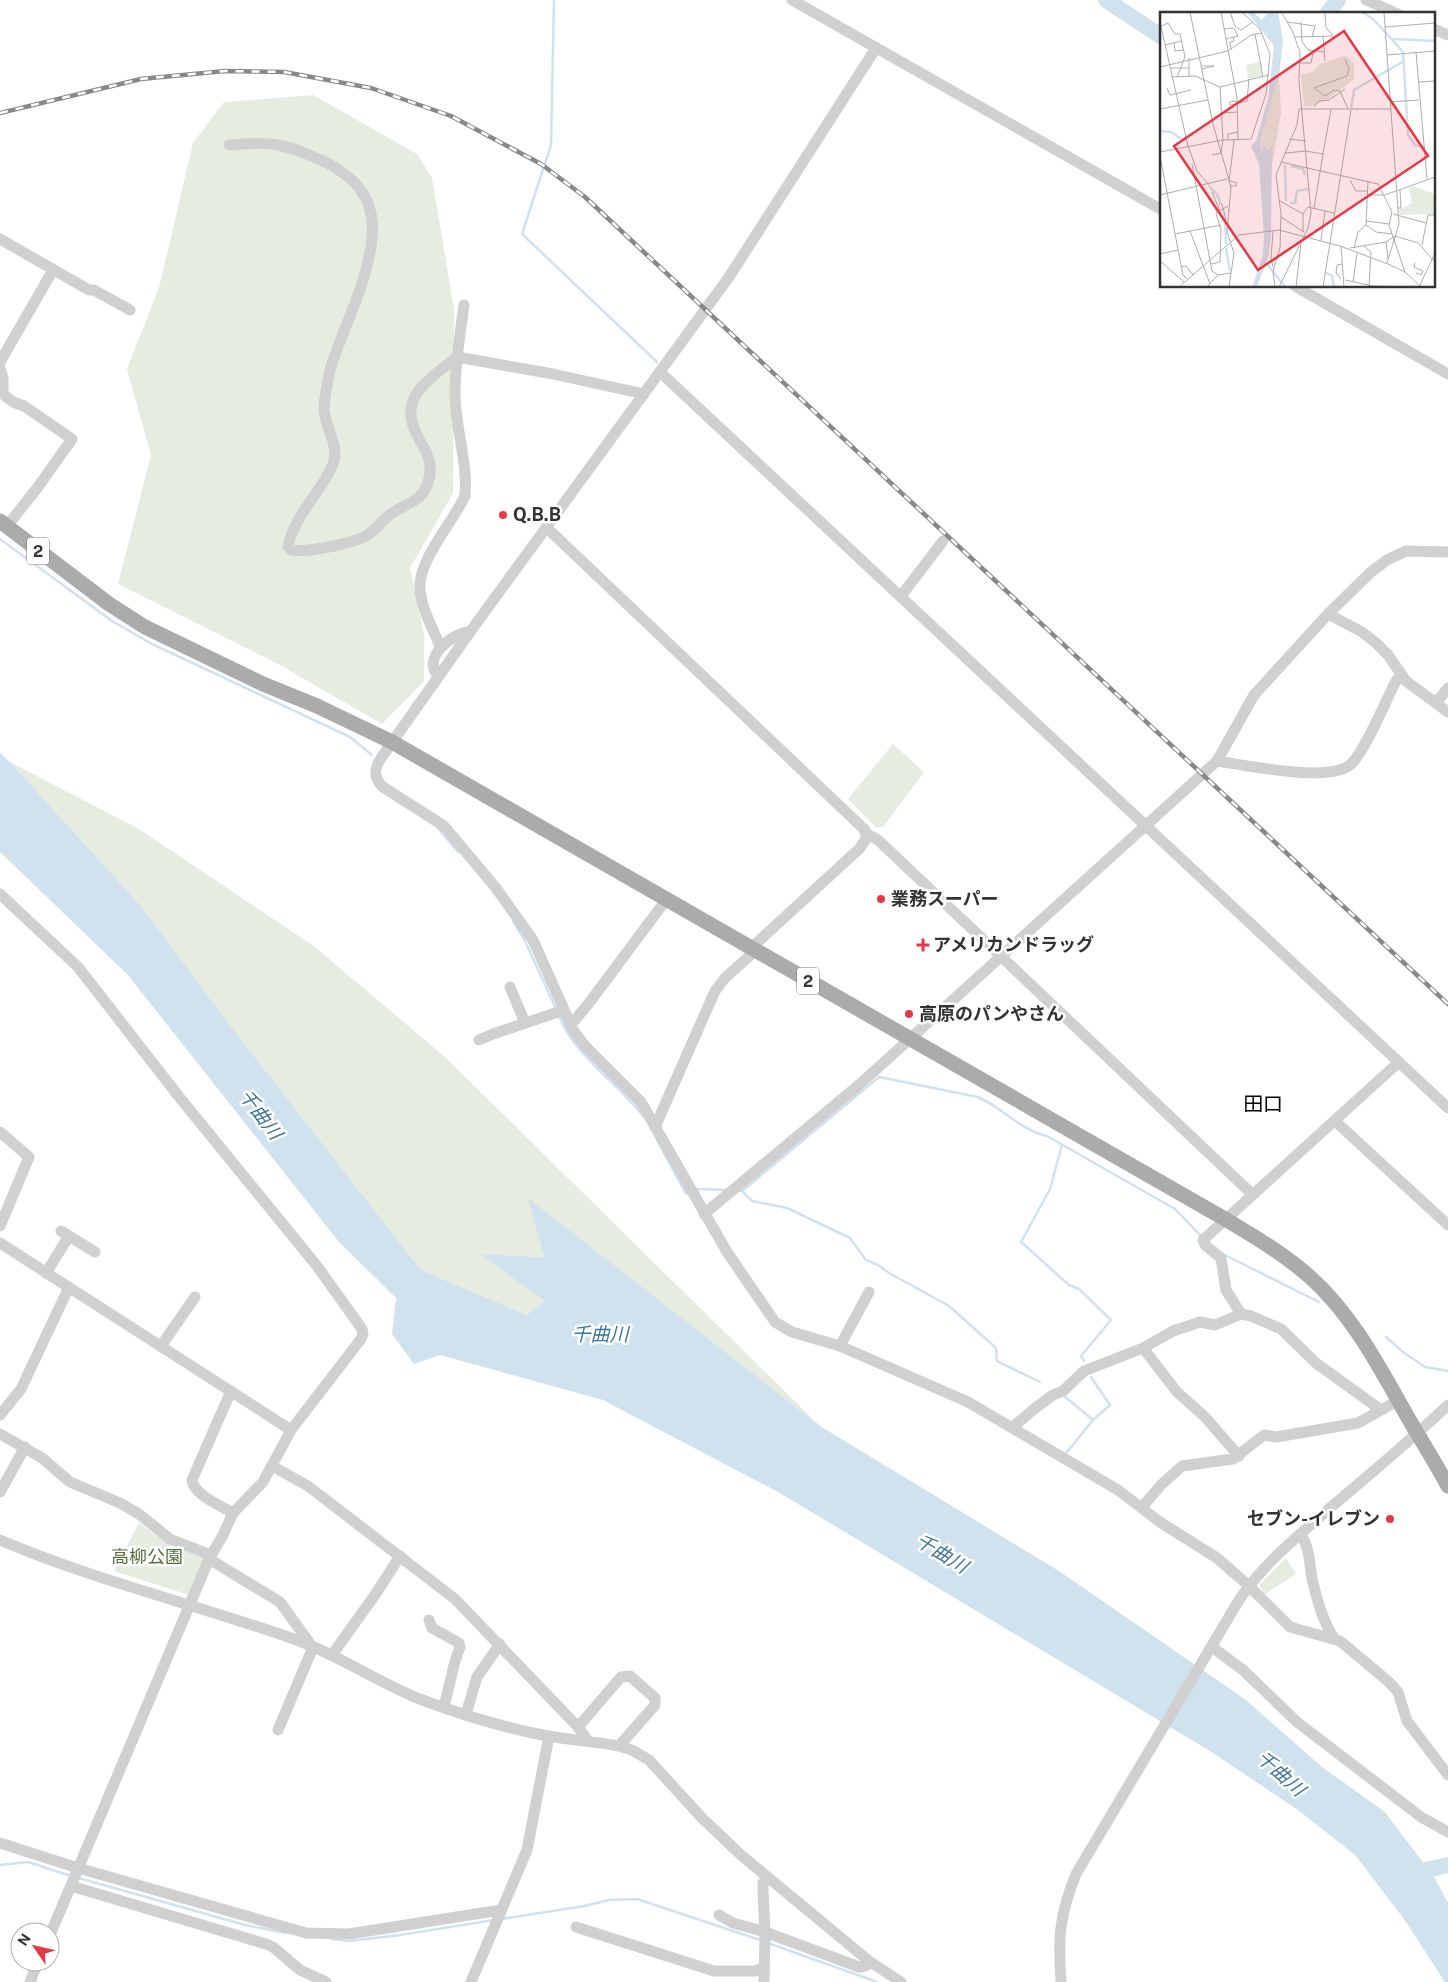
<svg xmlns="http://www.w3.org/2000/svg" width="1448" height="1982" font-family="'Public Sans','Noto Sans JP',sans-serif">
  <style>
    .green { fill: #e6ecdf }
    .water { fill: #cfe2ee }
    .lines { fill: none; stroke-linecap: round; stroke-linejoin: round }
    .stream { stroke: #cfe2ee; stroke-width: 2.5 }
    .river { stroke: #cfe2ee; stroke-width: 16 }
    .minor { stroke: #d0d0d0; stroke-width: 11 }
    .major { stroke: #ababab; stroke-width: 15 }
    .rail-casing { stroke: #888; stroke-width: 4.5 }
    .rail { stroke: #fff; stroke-width: 2.5; stroke-dasharray: 8; stroke-linecap: butt }
    .poi-dot { fill: #e63946; stroke: #fff; stroke-width: 2 }
    .labels { text-anchor: middle; stroke-width: 5; stroke-linejoin: round; paint-order: stroke }
    .shield { fill: #fff; stroke: #707070; stroke-width: 1 }
    .shield-label { font-size: 16px; font-weight: bold; fill: #333 }
    .poi-label { font-size: 18px; font-weight: bold; fill: #333; stroke: #fff; text-anchor: start }
    .park-label { font-size: 18px; fill: #56703f; stroke: #fff }
    .water-label { font-size: 19px; font-style: italic; fill: #3f7597; stroke: #fff }
    .quarter-label { font-size: 20px; fill: #000; stroke: #fff }
    .inset-river { fill: none; stroke: #cfe2ee; stroke-width: 2.5 }
    .inset-road { fill: none; stroke: #adadad; stroke-width: 1 }
    .view { fill: #e63946; fill-opacity: 0.15; stroke: #e63946; stroke-width: 2.5 }
    .inset-edge { fill: none; stroke: #333; stroke-width: 2.5 }
  </style>
  <rect width="100%" height="100%" fill="#fff"/>
  <g class="green">
    <path d="M313,95L417,154L432,178L454,309L453,493L410,568L424,634V681L382,724L280,665L118,584L151,455L127,369L159,288L193,143L224,102Z"/>
    <path d="M893,744L924,772L883,827L877,828L848,799Z"/>
    <path d="M10,762L139,829L315,947L446,1058L820,1426L529,1199L544,1257L481,1254L545,1301L527,1315L421,1270L219,1011L140,905Z"/>
    <path d="M139,1523L167,1543L204,1558L189,1595L114,1571Z"/>
    <path d="M1286,1558L1296,1574L1265,1594L1259,1585Z"/>
  </g>
  <path class="water" d="M0,753L10,762L140,905L219,1011L421,1270L527,1315L545,1301L480,1254L544,1257L528,1198L820,1426L1059,1571L1246,1700L1322,1767L1385,1812L1434,1877L1448,1903V1982H1445L1404,1919L1355,1855L1298,1810L1210,1751L778,1492L603,1400L440,1355L414,1364L392,1334L396,1298L339,1242L127,974L0,852Z"/>
  <g class="lines">
    <g class="stream">
      <path d="M554,0L551,145L522,234L657,362"/>
      <path d="M0,539L112,621L150,643L350,737L372,755"/>
      <path d="M438,828L458,852"/>
      <path d="M513,921L524,939L556,1009"/>
      <path d="M560,1018C575,1055 618,1083 643,1116"/>
      <path d="M656,1138L686,1194L688,1193"/>
      <path d="M1062,1145L1050,1189L1021,1242L1069,1285L1079,1289L1111,1320L1081,1356L1084,1361"/>
      <path d="M696,1189L726,1190"/>
      <path d="M739,1191H742L879,1077L978,1097C1003,1108 1020,1130 1047,1136L1175,1209L1201,1236"/>
      <path d="M742,1191L752,1201L787,1208L850,1238L866,1260L878,1265L889,1273L949,1306L996,1348L997,1361L1040,1382"/>
      <path d="M1225,1255L1319,1302"/>
      <path d="M1386,1337L1403,1352L1425,1367L1448,1371"/>
      <path d="M1091,1377L1110,1405L1093,1420"/>
      <path d="M1063,1395L1093,1420L1067,1452"/>
      <path d="M0,1865L28,1862L71,1876"/>
      <path d="M79,1878L245,1925L286,1933"/>
      <path d="M502,1919L584,1906L609,1900L637,1899L760,1940"/>
      <path d="M331,1939L349,1941L400,1935L494,1920"/>
      <path d="M768,1943L877,1982"/>
    </g>
    <g class="river">
      <path d="M1106,0L1162,37"/>
      <path d="M1327,14L1338,0"/>
      <path d="M1409,1874L1448,1865"/>
    </g>
    <g class="minor">
      <path d="M792,0L1162,210"/>
      <path d="M1366,0L1398,14"/>
      <path d="M1434,29L1448,35"/>
      <path d="M876,48L729,277L470,632L381,758C374,769 373,778 383,787L444,826L496,888L533,940L573,1030L586,1047L641,1102L727,1252L775,1322L792,1332L840,1346L968,1402L1118,1490L1160,1522L1217,1558L1249,1586L1290,1627L1340,1641L1389,1682L1398,1692L1407,1721L1448,1775"/>
      <path d="M229,145C245,144 262,142 278,145C290,147 303,152 314,157C354,174 379,198 371,246C366,281 350,314 338,347C335,356 330,366 329,375C327,386 324,399 324,409C325,429 340,445 333,464C321,493 295,514 288,546L291,550C306,553 357,543 369,534C378,528 383,519 392,513C409,502 424,501 429,479C432,466 429,457 423,446C419,439 414,430 412,422C404,391 438,373 457,357L553,374L644,394"/>
      <path d="M0,239L89,290H94L130,310"/>
      <path d="M1295,286L1448,374"/>
      <path d="M0,362L53,270"/>
      <path d="M0,368L3,378V394L13,402L24,406L72,439L38,487L7,526"/>
      <path d="M660,372L1448,1108"/>
      <path d="M547,528L865,830L866,839L859,849L751,948"/>
      <path d="M901,596L943,541"/>
      <path d="M1328,614L1362,632L1376,643L1388,655L1406,681L1448,712"/>
      <path d="M440,647C433,628 421,608 420,589C418,560 453,522 465,496C468,462 455,427 455,393C455,363 460,334 464,305"/>
      <path d="M439,676C420,660 452,632 470,632"/>
      <path d="M1436,703L1448,688"/>
      <path d="M1217,761C1245,765 1328,783 1350,765C1364,754 1386,700 1396,681L1401,676"/>
      <path d="M867,834L878,840L1252,1194"/>
      <path d="M0,894L78,967L180,1098L317,1266L362,1329L363,1334L361,1339L291,1430L263,1482L233,1513L223,1535L209,1559L50,1935"/>
      <path d="M510,987L525,1023"/>
      <path d="M569,1023L575,1020L589,1003L666,900"/>
      <path d="M479,1040L493,1034L564,1010"/>
      <path d="M1335,1121L1448,1225"/>
      <path d="M655,1127L715,991L725,978L755,951"/>
      <path d="M0,1132L29,1157L0,1226"/>
      <path d="M704,1214L860,1084L1217,761L1254,695L1328,614L1371,572L1387,560L1406,551L1448,552"/>
      <path d="M61,1231L95,1252"/>
      <path d="M0,1243L291,1430"/>
      <path d="M46,1273L69,1236"/>
      <path d="M1241,1314L1226,1290L1221,1258L1205,1245L1203,1240L1399,1062"/>
      <path d="M161,1346L195,1297"/>
      <path d="M840,1346L869,1292"/>
      <path d="M1143,1348L1177,1392L1205,1417L1239,1456"/>
      <path d="M231,1391L192,1480C193,1494 221,1506 233,1513"/>
      <path d="M0,1415L21,1389L69,1287"/>
      <path d="M1013,1427L1034,1409L1053,1395L1063,1391L1084,1371L1143,1348L1173,1331L1200,1322L1215,1325L1241,1314L1251,1316L1281,1329L1316,1363L1381,1410"/>
      <path d="M0,1434L42,1458L70,1482L120,1503L139,1514L170,1539L211,1555"/>
      <path d="M272,1466L308,1486L455,1599L578,1727L588,1741"/>
      <path d="M0,1492L25,1447"/>
      <path d="M1142,1507L1161,1485L1182,1466L1233,1459L1264,1435L1276,1437L1358,1423L1399,1400"/>
      <path d="M1300,1534C1311,1548 1309,1567 1313,1583C1318,1602 1323,1622 1334,1638"/>
      <path d="M0,1540C94,1580 194,1604 291,1638C335,1653 374,1680 417,1698C459,1714 504,1728 548,1736C572,1740 596,1742 619,1746L632,1750L649,1760L702,1818L741,1855L869,1961L901,1982"/>
      <path d="M209,1559L280,1602L311,1645V1652L278,1730"/>
      <path d="M429,1620L432,1628L459,1643L460,1647L455,1661L444,1707"/>
      <path d="M1212,1647L1243,1670L1297,1722L1421,1817L1448,1832"/>
      <path d="M332,1655L377,1592L400,1556"/>
      <path d="M466,1714L477,1677L500,1644"/>
      <path d="M578,1727L621,1677L630,1676L655,1698V1705L619,1746"/>
      <path d="M0,1843L78,1868L306,1933L349,1934L501,1910"/>
      <path d="M71,1886L266,1944L273,1947L300,1970L326,1982"/>
      <path d="M719,1915L733,1923L765,1932L859,1967L866,1966L869,1961"/>
      <path d="M576,1927L714,1971H755L763,1968"/>
      <path d="M30,1982L38,1962"/>
      <path d="M471,1982L527,1850L549,1736"/>
      <path d="M764,1982L765,1932L763,1891V1883L768,1878"/>
      <path d="M1061,1982C1058,1938 1059,1916 1076,1874L1239,1600C1263,1564 1298,1536 1330,1508C1370,1474 1410,1441 1448,1405"/>
    </g>
    <path class="major" d="M0,521L109,604L145,627L263,684L317,706L392,742L1225,1219C1255,1237 1284,1254 1310,1277C1358,1320 1385,1379 1417,1433C1428,1451 1438,1468 1448,1486"/>
    <defs>
      <path id="rail" d="M0,113L141,79L225,71L284,72L371,88L451,116L541,164L585,197L1448,1004"/>
    </defs>
    <use href="#rail" class="rail-casing"/>
    <use href="#rail" class="rail"/>
  </g>
  <g class="poi-dot">
    <circle cx="503" cy="515" r="5"/>
    <circle cx="881" cy="899" r="5"/>
    <path d="M920.5 937.5h5v5h5v5h-5v5h-5v-5h-5v-5h5z"/>
    <circle cx="909" cy="1014" r="5"/>
    <circle cx="1390" cy="1519" r="5"/>
  </g>
  <g class="labels">
    <g class="shield">
      <rect x="27" y="537.5" width="22" height="27" rx="4"/>
      <rect x="797" y="967.5" width="22" height="27" rx="4"/>
    </g>
    <g class="shield-label">
      <text x="38" y="557">2</text>
      <text x="808" y="987">2</text>
    </g>
    <g class="poi-label">
      <text x="513" y="521">Q.B.B</text>
      <text x="891" y="905">業務スーパー</text>
      <text x="933" y="951">アメリカンドラッグ</text>
      <text x="919" y="1020">高原のパンやさん</text>
      <text x="1380" y="1525" text-anchor="end">セブン-イレブン</text>
    </g>
    <g class="park-label">
      <text x="147" y="1563">高柳公園</text>
    </g>
    <g class="water-label">
      <text transform="translate(261 1114) rotate(53)" y="7">千曲川</text>
      <text x="600" y="1341">千曲川</text>
      <text transform="translate(942 1553) rotate(31)" y="7">千曲川</text>
      <text transform="translate(1281 1773) rotate(42)" y="7">千曲川</text>
    </g>
    <g class="quarter-label">
      <text x="1263" y="1111">田口</text>
    </g>
  </g>
  <g transform="translate(1160 12)">
    <rect width="275" height="275" fill="#fff"/>
    <path d="M183,44L188,45L194,52V67L168,87L150,95L144,94L141,63L154,59L160,52ZM100,50L102,64L88,67L86,53ZM119,64L121,101L109,172L112,135L108,139L105,134L102,141L100,129ZM253,174L275,182V202L240,203L239,198L252,191L249,176Z" fill="#e6ecdf"/>
    <path d="M87,0H93L102,8L109,0H118L123,29L119,64L100,129L102,141L104,133L108,139L112,134L111,225L109,243L97,275H92L103,243L104,225L99,152L91,134L96,129L108,87L114,34Z" fill="#cfe2ee"/>
    <path class="inset-river" d="M202,0L213,7L243,40L248,123L255,133L265,135M233,27L275,29M191,96L194,78L244,49M0,119L11,120L25,129M125,153L126,189M131,154L143,157L145,163M49,174L58,184L61,193M130,191H135L137,179L148,177M65,209L66,232M66,236L70,259M104,248L125,275M165,260L172,264L174,275"/>
    <path class="inset-road" d="M30,0L53,112L71,175L67,220L74,241L69,275M61,0L77,86L78,127M70,0L75,14L81,18L93,10M165,0L166,16L173,23M224,0L239,212L227,251M0,10L28,134L37,159L49,173M127,10L155,14L152,25M141,10L142,30L148,38L164,40M1,14L8,11L15,22H20L25,45L17,65M225,15L275,11M64,17L74,16L78,24L66,27M95,22L103,65M163,24L165,49M135,25L173,24M14,31L15,39L23,38M5,33L22,29M71,38L70,30L74,29L73,25M256,40L267,167M227,43L275,39M139,51H151L153,41M42,54H54L42,57M0,55L68,39L91,23L102,21M10,56H29M29,64V46M11,65L35,64L60,75L63,128M258,70L275,69M60,75L109,63M7,76L10,83L31,78M180,79L174,78L165,84L154,76L187,64L189,57L185,47M180,79L188,97M77,89L70,90V93L78,92M230,90L259,88M78,91L87,89L89,67M154,95L159,89L169,88L185,77M0,97L48,88M61,101L78,100M68,127V122L78,120M129,127L146,129M146,139L163,142L171,97M0,140L63,128L91,127L106,82L110,42L100,17L82,0M126,141L146,139M52,143L61,141L63,128M0,144L23,263L27,267M121,150L218,172L232,200L229,213L245,260M32,152L52,259L58,263L71,261M190,168L196,179H207M70,169L77,171L76,174H70M69,170L74,128M52,180L60,199M0,183L67,167M207,183H225L275,165M120,189L143,202M62,192L66,208M154,196L163,142M238,196H241L240,178M233,202L266,211M121,205L144,220M206,209L229,212M206,213L216,220L232,222M30,219L50,272M113,219L111,247L113,255M143,220V202L148,195L174,201M15,222L61,213M161,228L165,199M226,230L228,247M262,233L268,203H275M181,234L184,275M204,234L211,240L209,274M190,236L226,230L235,224L258,231L275,250M194,236L198,220L206,213L208,169M0,242L18,238M0,249L24,270M255,251L254,255L263,259L261,263L256,261M51,252L60,250L61,218L56,201L68,194M21,255L26,254L33,263M181,267L176,261L177,253L182,252M185,268L213,274L245,275M193,270L197,241M19,275L79,223L119,218L180,234L228,252L245,260L260,274M47,275L58,263M115,275L113,259L120,236L121,202L116,163L137,113L139,97H231M119,275L148,216L151,201L139,68L140,40L132,18L121,0M136,275L141,231M163,275L191,98M259,275L275,241"/>
    <path class="view" d="M184,19L268,144L98,258L14,134Z"/>
    <rect width="275" height="275" class="inset-edge"/>
  </g>
  <g transform="translate(35 1947) rotate(304)"><circle r="24" fill="#ffffff" stroke="#adadad"/>
  <path d="M0-4L9 19L0 12L-9 19Z" fill="#e63946"/>
  <text y="-8" font-size="14" font-weight="bold" text-anchor="middle" fill="#333333">N</text>
  </g>
</svg>
